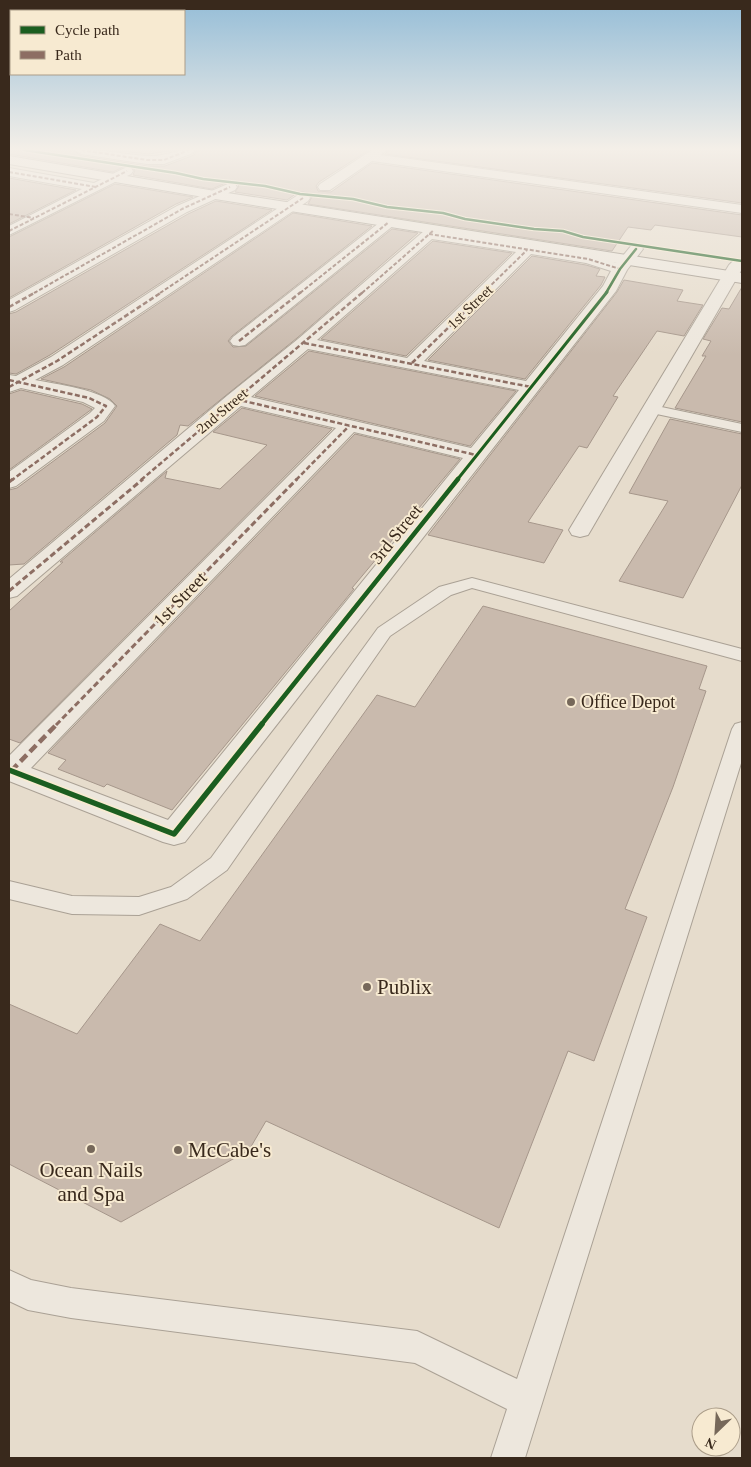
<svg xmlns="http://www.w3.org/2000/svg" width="751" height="1467" font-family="'Times New Roman',serif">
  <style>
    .green { fill: #d7d4ad }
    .building { fill: #c9baad; stroke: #a6978b }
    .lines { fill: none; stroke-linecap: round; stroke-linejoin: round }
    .lane-casing { stroke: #aaa195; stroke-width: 2 }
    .street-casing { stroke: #aaa195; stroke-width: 2 }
    .secondary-casing { stroke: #9a9185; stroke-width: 2 }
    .lane { fill: #ede7dd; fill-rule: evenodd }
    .street { fill: #ede7dd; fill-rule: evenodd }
    .secondary { fill: #ede7dd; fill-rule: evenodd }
    .quiet-far3 { stroke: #8d6e63; stroke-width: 2; stroke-dasharray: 4 2; stroke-linecap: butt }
    .quiet-far2 { stroke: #8d6e63; stroke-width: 2.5; stroke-dasharray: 5 2.5; stroke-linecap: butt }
    .quiet-far1 { stroke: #8d6e63; stroke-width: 3; stroke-dasharray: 6 3; stroke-linecap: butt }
    .quiet { stroke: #8d6e63; stroke-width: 4.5; stroke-dasharray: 9 4.5; stroke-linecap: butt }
    .cycleway-far3-casing { stroke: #f7ead1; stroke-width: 4.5 }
    .cycleway-far2-casing { stroke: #f7ead1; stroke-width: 5 }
    .cycleway-far1-casing { stroke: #f7ead1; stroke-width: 7 }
    .cycleway-casing { stroke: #f7ead1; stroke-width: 9 }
    .cycleway-far3 { stroke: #1b5e20; stroke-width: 2.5 }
    .cycleway-far2 { stroke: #1b5e20; stroke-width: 3 }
    .cycleway-far1 { stroke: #1b5e20; stroke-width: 4.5 }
    .cycleway { stroke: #1b5e20; stroke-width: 5.5 }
    .poi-dot { fill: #76685a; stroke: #f7ead1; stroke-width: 2 }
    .labels { text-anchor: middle; stroke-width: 4; stroke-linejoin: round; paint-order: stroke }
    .far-street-label { font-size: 15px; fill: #39291c; stroke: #f7ead1 }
    .street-label { font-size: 18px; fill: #39291c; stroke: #f7ead1 }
    .poi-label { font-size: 18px; fill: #39291c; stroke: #f7ead1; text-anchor: start }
    .near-poi-label { font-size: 21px; fill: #39291c; stroke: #f7ead1; text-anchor: start }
  </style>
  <rect width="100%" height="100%" fill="#e6dccc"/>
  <path class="green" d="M375,216L399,218L600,250L598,252Z"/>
  <g class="building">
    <path d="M9,150H73L81,156L147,166H165L194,155L197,150H369L319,182L316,186L318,191L331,192L372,163L742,215V237L655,225L651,230L628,227L612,251L308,204L312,197L308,193L303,192L297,193L287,200L235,192L239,186L235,182L230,181L212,189L133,175L135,170L127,165L113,172L9,154Z"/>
    <path d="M109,150H177L149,154Z"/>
    <path d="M388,150H742V203L385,154Z"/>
    <path d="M9,178L76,190L9,224Z"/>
    <path d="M115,184L193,197L176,204L9,298V237Z"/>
    <path d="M216,201L272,210L50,355L16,374L9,373V314L16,312L188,214Z"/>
    <path d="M293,213L372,226L232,336L228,341L233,347L246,346L392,229L418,233L297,338L188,426L180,425L177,435L24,564L9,565V490L17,488L105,423L117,406L110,399L91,390L41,379L64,367Z"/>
    <path d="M433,241L512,253L406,356L321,339Z"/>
    <path d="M532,256L586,265L600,269L596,276L605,277L601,285L525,379L428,360Z"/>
    <path d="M624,280L683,290L677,301L703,305L684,336L657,331L613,396L618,397L587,448L579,446L528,522L563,530L544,563L428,535L617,292Z"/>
    <path d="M742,287V422L675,408L706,356H702L711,341L703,339L722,308L729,309Z"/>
    <path d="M309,351L516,391L470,446L255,396Z"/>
    <path d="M21,390L82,404L92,409L9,470V394Z"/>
    <path d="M242,408L332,429L20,743L9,739V611L63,562H60L167,471L165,478L220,489L267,445L213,432Z"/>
    <path d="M670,419L742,434V485L683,598L619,581L668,501L629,493Z"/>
    <path d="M355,434L460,459L352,588L354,589L172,810L107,784L104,787L58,769L66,760L48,753Z"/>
    <path d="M483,606L707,666L699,689L706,691L673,787L625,909L647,917L594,1061L568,1051L499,1228L266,1121L249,1150L121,1222L9,1164V1004L77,1034L160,924L200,941L377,695L415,707Z"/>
  </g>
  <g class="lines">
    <defs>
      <g id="lane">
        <path d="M652,405L742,424V432L647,412L645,409L647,406Z"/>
        <path d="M472,578L742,649V661L472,588L451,595L390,636L227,870L187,899L139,915L72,914L9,899V881L72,896L139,897L171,887L211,858L378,628L439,587Z"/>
        <path d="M742,722V760L525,1458H491L507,1409L415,1363L71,1318L28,1310L9,1301V1270L31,1280L71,1288L417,1331L517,1379L732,729L735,724Z"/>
      </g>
      <g id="street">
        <path d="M75,150C100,148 124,155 149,156C166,157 179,148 195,150L193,153L164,164H147L81,154Z"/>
        <path d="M372,150H386L381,155L742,205V213L372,161L330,190H320L318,187L320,184Z"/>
        <path d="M127,167L131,168L133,171L131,174L9,235V226L82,189L9,176V168L94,183Z"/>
        <path d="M230,183L235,184L237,187L235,190L187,212L15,310L9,312V300L177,206Z"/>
        <path d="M303,194L308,195L310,198L308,201L63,365L35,380C54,384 105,390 115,406L104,421L16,486L9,488V472L90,413L95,408L83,402L21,388L9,392V375L16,376L51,357L298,195Z"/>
        <path d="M389,218L394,219L396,222L394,225L245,345L239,346L233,345L230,341L233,337L384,219Z"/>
        <path d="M434,226L439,227L440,231L588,255L617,263L631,246H641L643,249L627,270L616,291L185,842L174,845L163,842L9,781V756L336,428L241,406L17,596L9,598V579L228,395L298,339L424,231ZM432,239L516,252L407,358L317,340ZM531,254L586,263L611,271L603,286L526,381L424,361ZM308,349L519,390L471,448L251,397ZM354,432L463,458L168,820L31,768Z"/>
        <path d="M737,260L742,262V269L591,530L588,535L580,537L572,535L569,530L729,265L732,262Z"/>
      </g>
      <path id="secondary" d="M9,156L215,191L742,273V283L215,199L9,164Z"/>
    </defs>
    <use href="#lane" class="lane-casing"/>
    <use href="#street" class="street-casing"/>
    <use href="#secondary" class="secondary-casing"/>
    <use href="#lane" class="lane"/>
    <use href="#street" class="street"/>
    <use href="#secondary" class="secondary"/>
    <g class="quiet-far3">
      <path d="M81,150L147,160H164L189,150"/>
      <path d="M9,172L96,187"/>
      <path d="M9,214L34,218"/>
      <path d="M9,231L127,171"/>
      <path d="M429,234L588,259L620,269"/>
      <path d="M34,293L182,209L230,187"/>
      <path d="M160,293L303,198"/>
      <path d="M300,293L389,222"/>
      <path d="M362,293L434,230"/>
      <path d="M483,293L527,250"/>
    </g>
    <g class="quiet-far2">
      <path d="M9,307L36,292"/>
      <path d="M239,341L301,292"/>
      <path d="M304,343L531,387"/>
      <path d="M412,363L485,292"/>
      <path d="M9,380L89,398L106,406L97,417L12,480"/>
      <path d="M9,387L57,361L162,292"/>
      <path d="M235,399L476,455"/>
      <path d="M141,480L363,292"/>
      <path d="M296,480L349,426"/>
    </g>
    <g class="quiet-far1">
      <path d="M9,482L13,479"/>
      <path d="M9,591L143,479"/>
      <path d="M56,725L297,479"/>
    </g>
    <path class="quiet" d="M11,771L57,724"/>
    <defs>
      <g id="cycleway-far3">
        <path d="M24,150L176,173L203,179L265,186L300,194L353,199L387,207L443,213L465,219L534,229L563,231L583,237L742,261"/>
        <path d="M606,293L620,269L636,249"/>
      </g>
      <path id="cycleway-far2" d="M457,480L607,292"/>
      <path id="cycleway-far1" d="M261,725L458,479"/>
      <path id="cycleway" d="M9,770L174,834L262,724"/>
    </defs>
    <use href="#cycleway-far3" class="cycleway-far3-casing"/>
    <use href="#cycleway-far2" class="cycleway-far2-casing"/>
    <use href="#cycleway-far1" class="cycleway-far1-casing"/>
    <use href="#cycleway" class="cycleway-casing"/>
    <use href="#cycleway-far3" class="cycleway-far3"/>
    <use href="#cycleway-far2" class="cycleway-far2"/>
    <use href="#cycleway-far1" class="cycleway-far1"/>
    <use href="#cycleway" class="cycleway"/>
  </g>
  <linearGradient id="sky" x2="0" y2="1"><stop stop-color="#95bdd7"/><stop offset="0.42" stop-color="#f4efe8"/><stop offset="1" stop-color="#f4efe8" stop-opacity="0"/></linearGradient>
  <rect width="751" height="355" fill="url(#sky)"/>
  <g class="poi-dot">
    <circle cx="571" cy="702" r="5"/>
    <circle cx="367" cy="987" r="5"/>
    <circle cx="91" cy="1149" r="5"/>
    <circle cx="178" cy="1150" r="5"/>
  </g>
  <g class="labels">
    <g class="far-street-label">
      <text transform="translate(470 307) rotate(-44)" y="5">1st Street</text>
      <text transform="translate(222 411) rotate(-40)" y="5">2nd Street</text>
    </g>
    <g class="street-label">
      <text transform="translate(396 534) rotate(-51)" y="6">3rd Street</text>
      <text transform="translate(180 599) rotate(-46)" y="6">1st Street</text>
    </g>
    <g class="poi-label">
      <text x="581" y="708">Office Depot</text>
    </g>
    <g class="near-poi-label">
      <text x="377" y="994">Publix</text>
      <text x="188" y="1157">McCabe's</text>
      <text x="91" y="1177" text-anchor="middle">Ocean Nails<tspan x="91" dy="24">and Spa</tspan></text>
    </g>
  </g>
  <rect width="751" height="1467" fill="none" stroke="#39291c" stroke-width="20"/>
  <rect x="10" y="10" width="175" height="65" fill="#f7ead1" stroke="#ab9d89"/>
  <rect x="20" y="26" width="25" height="8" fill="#1b5e20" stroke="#ab9d89"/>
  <text x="55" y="35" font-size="15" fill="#39291c">Cycle path</text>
  <rect x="20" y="51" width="25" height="8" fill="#8d6e63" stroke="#ab9d89"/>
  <text x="55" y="60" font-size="15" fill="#39291c">Path</text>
  <g transform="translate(716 1432) rotate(205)"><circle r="24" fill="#f7ead1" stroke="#ab9d89"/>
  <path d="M0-4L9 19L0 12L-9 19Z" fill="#76685a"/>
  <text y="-8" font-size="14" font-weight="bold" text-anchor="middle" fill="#39291c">N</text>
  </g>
</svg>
